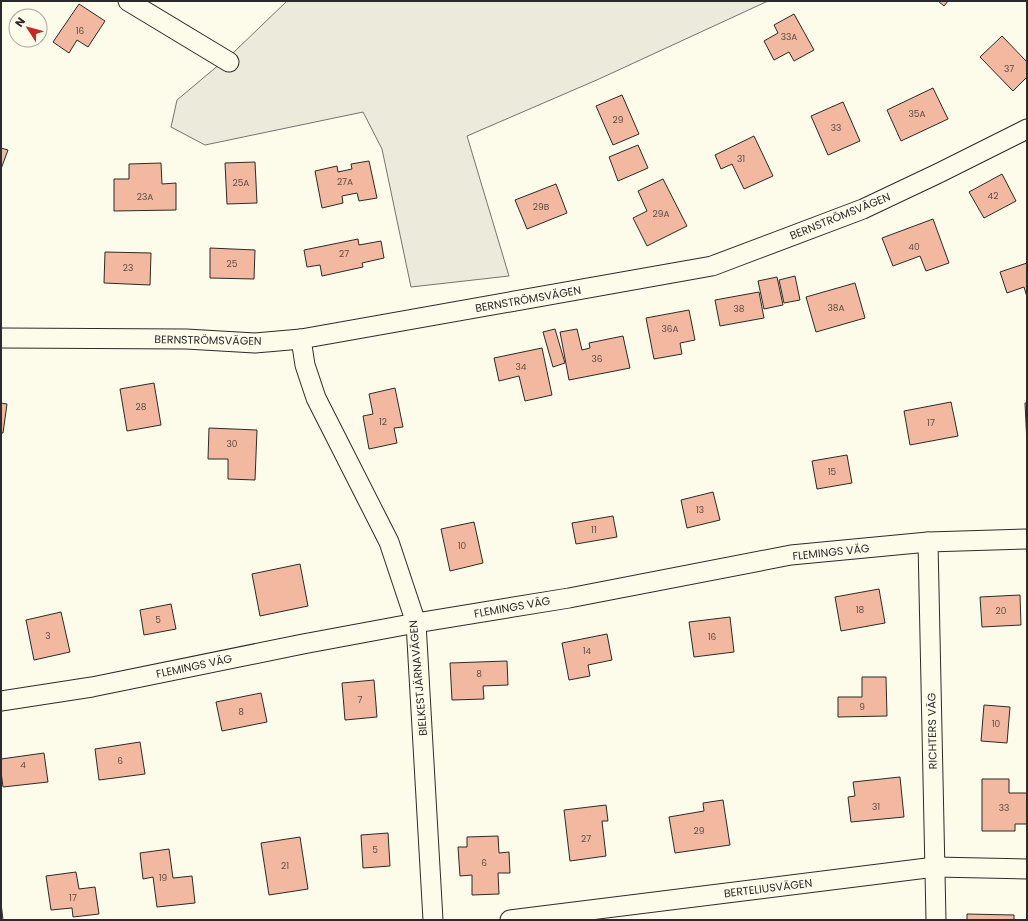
<svg xmlns="http://www.w3.org/2000/svg" width="1028" height="921" font-family="Poppins,sans-serif">
  <style>
    .green { fill: #ecebdb; stroke: #74746e }
    .building { fill: #f2b8a0; stroke: #2b2b2b }
    .lines { fill: none; stroke-linecap: round; stroke-linejoin: round }
    .minor-casing { stroke: #2b2b2b; stroke-width: 21 }
    .minor { stroke: #fdfbea; stroke-width: 19 }
    .labels { text-anchor: middle; stroke-width: 3; stroke-linejoin: round; paint-order: stroke }
    .number-label { font-size: 9px; fill: #5d4e48 }
    .street-label { font-size: 11px; fill: #2b2b2b; stroke: #fdfbea }
  </style>
  <rect width="100%" height="100%" fill="#fdfbea"/>
  <path class="green" d="M287,1H768L599,79L467,136L509,276L411,287L382,149L363,112L205,145L171,127L177,100L233,53Z"/>
  <g class="building">
    <path d="M938,1H948L944,6Z"/>
    <path d="M79,4L105,21L88,47L77,40L69,53L53,42Z"/>
    <path d="M794,14L814,50L794,61L789,52L774,60L764,41L778,33L774,25Z"/>
    <path d="M1002,36L1027,62V77L1013,91L980,57Z"/>
    <path d="M933,88L948,119L901,141L887,110Z"/>
    <path d="M622,95L639,134L613,145L596,106Z"/>
    <path d="M843,102L860,141L828,155L811,116Z"/>
    <path d="M754,136L773,176L744,189L732,164L721,169L715,155Z"/>
    <path d="M638,145L648,168L618,181L609,157Z"/>
    <path d="M1,148L8,150L1,169Z"/>
    <path d="M369,161L377,198L359,201L357,193L342,196L343,203L322,208L315,171L337,166L338,172L352,169L351,164Z"/>
    <path d="M255,162L257,203L227,204L225,163Z"/>
    <path d="M161,163L162,184L176,183V210L114,211V179H129V164Z"/>
    <path d="M1002,174L1016,201L984,218L969,192Z"/>
    <path d="M663,179L687,226L647,246L633,218L647,211L638,191Z"/>
    <path d="M556,184L567,213L527,229L515,200Z"/>
    <path d="M933,219L949,263L926,271L920,256L893,266L882,238Z"/>
    <path d="M358,239L359,245L381,241L384,258L362,263L363,267L322,276L320,265L307,267L304,250Z"/>
    <path d="M210,248L255,250L254,279L210,278Z"/>
    <path d="M105,252L151,253L150,285L104,283Z"/>
    <path d="M1027,263V297L1024,287L1007,293L1000,272Z"/>
    <path d="M795,276L800,300L784,303L779,280Z"/>
    <path d="M777,277L783,305L764,309L758,281Z"/>
    <path d="M855,283L865,318L816,332L806,297Z"/>
    <path d="M759,292L764,318L720,326L715,300Z"/>
    <path d="M689,310L695,340L680,343L682,354L654,359L646,318Z"/>
    <path d="M555,329L565,363L553,367L543,332Z"/>
    <path d="M577,329L582,350L590,348L589,343L623,336L630,368L569,380L560,332Z"/>
    <path d="M542,348L552,395L525,401L519,376L499,381L494,358Z"/>
    <path d="M154,383L161,425L127,431L120,389Z"/>
    <path d="M395,388L403,427L394,428L397,443L369,449L363,416L373,414L369,394Z"/>
    <path d="M951,402L958,436L910,445L904,411Z"/>
    <path d="M1,403L7,404L3,433H1Z"/>
    <path d="M1025,403H1027V444Z"/>
    <path d="M209,428L257,430L255,480L228,479V459H208Z"/>
    <path d="M847,455L852,483L817,489L812,461Z"/>
    <path d="M713,492L720,520L687,528L681,500Z"/>
    <path d="M613,516L617,537L576,544L572,523Z"/>
    <path d="M474,522L483,563L450,571L441,529Z"/>
    <path d="M300,564L308,606L260,616L252,574Z"/>
    <path d="M879,589L885,623L841,631L835,597Z"/>
    <path d="M1020,595L1021,625L982,627L980,597Z"/>
    <path d="M171,604L176,629L144,635L140,610Z"/>
    <path d="M61,612L70,652L34,660L26,620Z"/>
    <path d="M730,617L734,652L694,657L689,622Z"/>
    <path d="M607,634L612,660L588,665L590,676L569,680L562,643Z"/>
    <path d="M507,661L508,685L483,686L484,699L452,700L450,663Z"/>
    <path d="M862,677H886L887,716L838,717V697H862Z"/>
    <path d="M374,680L377,717L345,720L342,683Z"/>
    <path d="M261,693L267,722L222,731L216,702Z"/>
    <path d="M984,705L1010,707L1007,743L981,741Z"/>
    <path d="M140,742L145,774L99,780L95,749Z"/>
    <path d="M44,753L48,782L3,787L1,772V759Z"/>
    <path d="M900,777L904,817L851,822L848,797L855,796L853,782Z"/>
    <path d="M982,779H1009V793H1027V824H1015V831H982Z"/>
    <path d="M723,800L730,845L675,853L669,817L704,811L703,803Z"/>
    <path d="M606,805L608,821H602L606,856L570,861L564,810Z"/>
    <path d="M388,833L390,866L363,868L361,835Z"/>
    <path d="M498,836L499,853L509,852L510,873H498L499,894L472,895V875L460,876L458,847H467V837Z"/>
    <path d="M300,837L308,889L269,895L261,843Z"/>
    <path d="M169,849L173,878L192,876L195,903L157,907L153,877L143,879L140,853Z"/>
    <path d="M76,872L79,889L95,887L99,914L73,917L72,908L51,910L46,876Z"/>
    <path d="M1,903L3,920H1Z"/>
    <path d="M967,914L1014,915V920H967Z"/>
  </g>
  <g class="lines">
    <defs>
      <g id="minor">
        <path d="M128,1L229,62"/>
        <path d="M1,338L186,339L255,343L301,339L712,266L863,209L939,173L1027,129"/>
        <path d="M301,339L305,365L316,398L389,542L416,623L433,920"/>
        <path d="M928,542L936,920"/>
        <path d="M1,701L92,687L303,644L416,623L569,598L791,555L928,542L1027,539"/>
        <path d="M510,920L935,867L1027,869"/>
      </g>
    </defs>
    <use href="#minor" class="minor-casing"/>
    <use href="#minor" class="minor"/>
  </g>
  <g class="labels">
    <g class="number-label">
      <text x="80" y="34">16</text>
      <text x="789" y="40">33A</text>
      <text x="1009" y="72">37</text>
      <text x="917" y="117">35A</text>
      <text x="618" y="123">29</text>
      <text x="836" y="131">33</text>
      <text x="741" y="162">31</text>
      <text x="345" y="185">27A</text>
      <text x="241" y="186">25A</text>
      <text x="993" y="199">42</text>
      <text x="145" y="200">23A</text>
      <text x="541" y="210">29B</text>
      <text x="661" y="217">29A</text>
      <text x="914" y="250">40</text>
      <text x="344" y="257">27</text>
      <text x="232" y="267">25</text>
      <text x="128" y="271">23</text>
      <text x="836" y="311">38A</text>
      <text x="739" y="312">38</text>
      <text x="670" y="332">36A</text>
      <text x="597" y="362">36</text>
      <text x="521" y="370">34</text>
      <text x="141" y="410">28</text>
      <text x="383" y="425">12</text>
      <text x="931" y="426">17</text>
      <text x="232" y="447">30</text>
      <text x="832" y="475">15</text>
      <text x="700" y="513">13</text>
      <text x="594" y="533">11</text>
      <text x="462" y="549">10</text>
      <text x="860" y="613">18</text>
      <text x="1001" y="614">20</text>
      <text x="158" y="623">5</text>
      <text x="48" y="639">3</text>
      <text x="712" y="640">16</text>
      <text x="587" y="654">14</text>
      <text x="479" y="677">8</text>
      <text x="360" y="703">7</text>
      <text x="862" y="710">9</text>
      <text x="241" y="715">8</text>
      <text x="996" y="727">10</text>
      <text x="120" y="764">6</text>
      <text x="23" y="768">4</text>
      <text x="876" y="810">31</text>
      <text x="1004" y="811">33</text>
      <text x="699" y="834">29</text>
      <text x="586" y="842">27</text>
      <text x="375" y="853">5</text>
      <text x="484" y="866">6</text>
      <text x="285" y="869">21</text>
      <text x="163" y="881">19</text>
      <text x="73" y="901">17</text>
    </g>
    <g class="street-label">
      <text transform="translate(840 216) rotate(-22)" y="4">BERNSTRÖMSVÄGEN</text>
      <text transform="translate(528 299) rotate(-10)" y="4">BERNSTRÖMSVÄGEN</text>
      <text transform="translate(208 340) rotate(1)" y="4">BERNSTRÖMSVÄGEN</text>
      <text transform="translate(831 552) rotate(-6)" y="4">FLEMINGS VÄG</text>
      <text transform="translate(512 607) rotate(-10)" y="4">FLEMINGS VÄG</text>
      <text transform="translate(194 666) rotate(-12)" y="4">FLEMINGS VÄG</text>
      <text transform="translate(418 678) rotate(-95)" y="4">BIELKESTJÄRNAVÄGEN</text>
      <text transform="translate(932 731) rotate(-91)" y="4">RICHTERS VÄG</text>
      <text transform="translate(768 888) rotate(-7)" y="4">BERTELIUSVÄGEN</text>
    </g>
  </g>
  <rect width="1028" height="921" fill="none" stroke="#2b2b2b" stroke-width="4"/>
  <g transform="translate(28 28) rotate(306)"><circle r="19" fill="#fdfbea" stroke="#a9a89e"/>
  <path d="M0-3L7 15L0 10L-7 15Z" fill="#c62828"/>
  <text y="-6" font-size="11" font-weight="bold" text-anchor="middle" fill="#2b2b2b">N</text>
  </g>
</svg>
